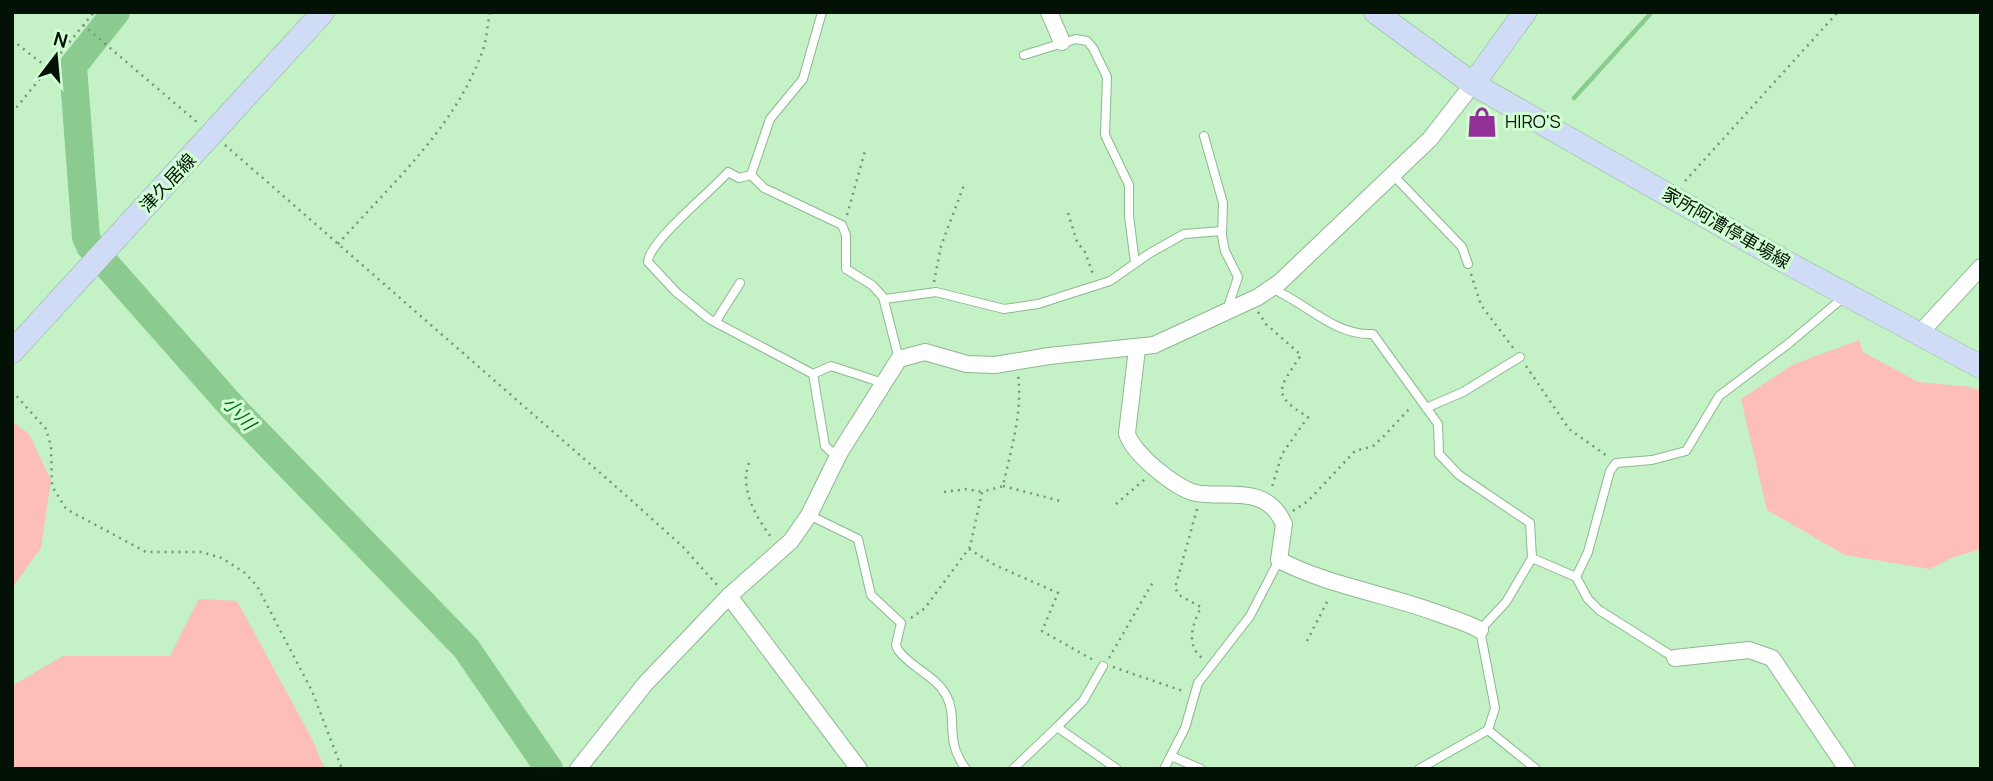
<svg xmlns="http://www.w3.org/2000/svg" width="1993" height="781" font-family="Manrope,'Noto Sans JP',sans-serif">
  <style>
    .green { fill: #fcbeb7 }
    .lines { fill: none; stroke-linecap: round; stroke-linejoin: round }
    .stream { stroke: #8ccb90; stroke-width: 4.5 }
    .river { stroke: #8ccb90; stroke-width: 28 }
    .service-casing { stroke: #8cb88f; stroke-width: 10 }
    .minor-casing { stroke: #8cb88f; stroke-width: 18 }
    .secondary-casing { stroke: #8cb88f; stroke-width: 24 }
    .path { stroke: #769678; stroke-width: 2.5; stroke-dasharray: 2 5; stroke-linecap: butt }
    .service { stroke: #fff; stroke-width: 8 }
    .minor { stroke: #fff; stroke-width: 16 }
    .secondary { stroke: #d0dbf6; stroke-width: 23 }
    .labels { text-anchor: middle; stroke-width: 6; stroke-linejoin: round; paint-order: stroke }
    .poi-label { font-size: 18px; fill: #041205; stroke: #d1ffd3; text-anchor: start }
    .street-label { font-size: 18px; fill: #041205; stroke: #d1ffd3 }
    .water-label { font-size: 19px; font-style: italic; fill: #086a22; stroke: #d1ffd3 }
  </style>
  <rect width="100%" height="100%" fill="#c4f1c6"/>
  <g class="green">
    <path d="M1859,340L1863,352L1918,382L1971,387L1981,391V549L1951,558L1930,569L1845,555L1767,510L1741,399L1792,365Z"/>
    <path d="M12,421L29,434L51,480L41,548L12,588Z"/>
    <path d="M199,599L237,601L312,739L325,769H12V686L63,656H170Z"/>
  </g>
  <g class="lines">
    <path class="stream" d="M1574,98L1652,12"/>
    <path class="river" d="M116,12L73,66L86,237L90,246L234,409L466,648L549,769"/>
    <defs>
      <g id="service">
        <path d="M822,12L803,79L770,119L751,175L764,188L842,225L846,235V269L872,285L883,297L899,359"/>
        <path d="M1024,55L1076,39L1087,41L1093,48L1107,77L1105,135L1129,185V216L1135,263"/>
        <path d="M1204,136L1223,203L1222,236L1225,251L1238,277L1227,310"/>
        <path d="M751,175L739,178L728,172C712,191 648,242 648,262L676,292L709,319L813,374L825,446L838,458"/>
        <path d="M1394,176L1462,247L1468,264"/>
        <path d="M1271,288C1305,302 1334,336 1373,334L1438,424L1439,454L1459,475L1530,523L1532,558"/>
        <path d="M885,299L936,292L1004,309L1038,304L1110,281L1150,253L1184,234L1222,231"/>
        <path d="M716,321L740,283"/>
        <path d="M813,374L831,366L883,383"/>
        <path d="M1426,408L1463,392L1520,357"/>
        <path d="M809,515L858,539L871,595L901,623L896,645L898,650C911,668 935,675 946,695C959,718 943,739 966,769"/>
        <path d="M1576,577L1588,552L1610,471L1616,463L1652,460L1686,451L1719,396L1788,344L1844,297"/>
        <path d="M1057,727L1083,701L1103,666"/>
        <path d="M1171,756L1201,769"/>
        <path d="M1013,769L1057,727L1117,769"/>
        <path d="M1164,769L1185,728L1198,683L1250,616L1279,560"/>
        <path d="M1419,769L1488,730"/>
        <path d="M1536,769L1488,730L1495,708L1480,630L1506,602L1532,558L1576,577L1588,599L1599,610L1675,658"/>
      </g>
      <g id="minor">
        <path d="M1049,12L1062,42"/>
        <path d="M1919,334L1981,267"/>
        <path d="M1137,349L1127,433C1131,452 1176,489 1196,493C1227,499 1266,483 1284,524L1279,560C1329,586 1387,594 1440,614C1453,619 1468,623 1480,630"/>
        <path d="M729,596L859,769"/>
        <path d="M1675,658L1749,650L1772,658L1847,769"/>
        <path d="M578,769L645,684L729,596L791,541L809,515L840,452L899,359L925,352L967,364L995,365L1049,356L1154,345L1258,297L1280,282L1430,139L1473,84"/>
      </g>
      <g id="secondary">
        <path d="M1375,12L1473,84L1784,261L1981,367"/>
        <path d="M1473,84L1525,12"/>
        <path d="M12,352L323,12"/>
      </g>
    </defs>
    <use href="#service" class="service-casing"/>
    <use href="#minor" class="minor-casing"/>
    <use href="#secondary" class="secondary-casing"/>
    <g class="path">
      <path d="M83,25L198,123"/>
      <path d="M12,40L48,68"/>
      <path d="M12,113L94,12"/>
      <path d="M225,145L630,499L683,547L718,586"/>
      <path d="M1685,181L1838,12"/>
      <path d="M1068,213L1077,242L1085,252L1093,274"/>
      <path d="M847,215L865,151"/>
      <path d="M338,244C390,185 453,130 481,55C487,42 487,26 490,12"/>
      <path d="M1471,274L1481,305L1514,349"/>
      <path d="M934,282L941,246L964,185"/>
      <path d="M1258,312L1266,324L1301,355C1279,389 1270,394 1308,417L1282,454L1272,487"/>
      <path d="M1526,366L1569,429L1607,456"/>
      <path d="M12,391L46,429L51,446L52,486L66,509L146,552H201L222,558L245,573L257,586L312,691L342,769"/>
      <path d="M749,463C739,488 756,517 771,537"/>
      <path d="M1003,486L1064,502"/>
      <path d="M944,492L967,489L982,492"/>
      <path d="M1116,504L1145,479"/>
      <path d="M1197,509L1175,588L1179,595L1201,607C1193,624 1185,644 1202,658"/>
      <path d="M1293,511L1308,501L1355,451L1373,446L1382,438L1412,406"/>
      <path d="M969,549L995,565L1058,593L1042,631L1095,661"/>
      <path d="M911,618L925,608L970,547L982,492L1003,486C1011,449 1023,412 1018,375"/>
      <path d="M1307,641L1329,598"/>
      <path d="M1109,658L1153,582"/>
      <path d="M1113,667L1183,691"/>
    </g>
    <use href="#service" class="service"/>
    <use href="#minor" class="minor"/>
    <use href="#secondary" class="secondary"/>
  </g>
  <defs>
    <symbol id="shop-bare" viewBox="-9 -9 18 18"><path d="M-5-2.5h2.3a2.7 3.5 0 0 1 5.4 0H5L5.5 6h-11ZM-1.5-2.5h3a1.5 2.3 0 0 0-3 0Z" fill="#933097" stroke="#d1ffd3" stroke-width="2.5" paint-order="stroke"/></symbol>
  </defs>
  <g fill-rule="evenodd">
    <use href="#shop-bare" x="1460" y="100" width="44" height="44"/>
  </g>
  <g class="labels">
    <g class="poi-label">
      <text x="1505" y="128">HIRO'S</text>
    </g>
    <g class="street-label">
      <text transform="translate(168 183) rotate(-47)" y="6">津久居線</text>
      <text transform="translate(1726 228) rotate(30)" y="6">家所阿漕停車場線</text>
    </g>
    <g class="water-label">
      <text transform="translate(239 413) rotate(47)" y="7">小川</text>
    </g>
  </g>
  <rect width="1993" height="781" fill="none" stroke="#041205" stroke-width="28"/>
  <g transform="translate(56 56) rotate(16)" stroke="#d1ffd3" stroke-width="5" paint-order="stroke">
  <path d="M0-5L12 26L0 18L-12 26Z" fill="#041205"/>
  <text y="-10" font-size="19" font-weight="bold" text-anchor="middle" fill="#041205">N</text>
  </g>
</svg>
